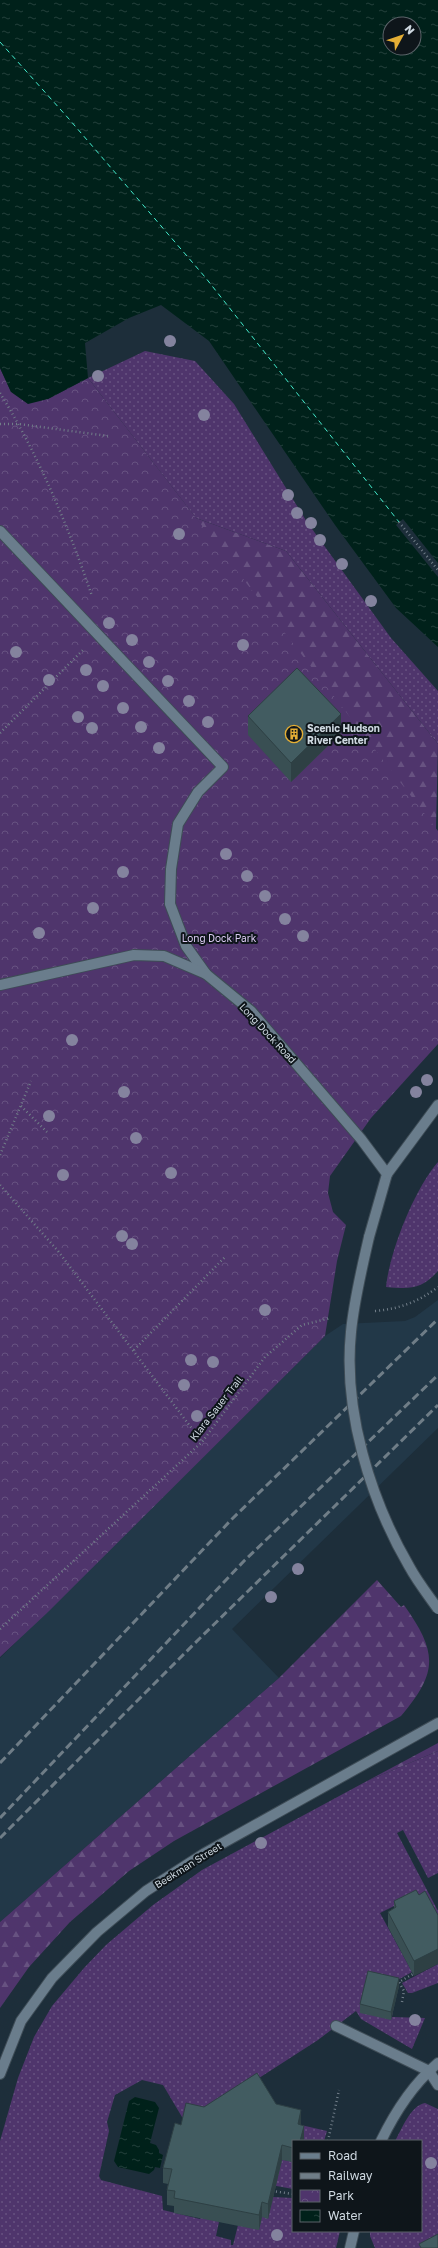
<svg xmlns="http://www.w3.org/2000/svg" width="438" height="2248" font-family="'Golos Text',sans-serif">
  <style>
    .built { fill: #223848 }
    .grass { fill: url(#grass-dots) }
    .forest { fill: url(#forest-firs) }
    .park { fill: url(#park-crowns) }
    .water { fill: url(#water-ripples); fill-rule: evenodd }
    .pier { fill: #1d2e3a }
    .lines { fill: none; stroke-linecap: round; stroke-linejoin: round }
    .ferry { stroke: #44ebcd; stroke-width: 1; stroke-dasharray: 5 4; stroke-linecap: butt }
    .service-casing { stroke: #3e4c56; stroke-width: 12 }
    .minor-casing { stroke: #3e4c56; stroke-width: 12 }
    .tertiary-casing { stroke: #3e4c56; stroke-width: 12 }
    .path { stroke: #717e89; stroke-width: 2.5; stroke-dasharray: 1 3; stroke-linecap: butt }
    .service { stroke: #6a7d8c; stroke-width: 10 }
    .minor { stroke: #6a7d8c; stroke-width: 10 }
    .tertiary { stroke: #6a7d8c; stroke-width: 10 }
    .rail { stroke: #6f7d87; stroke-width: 3; stroke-dasharray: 8 4; stroke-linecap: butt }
    .minor-bridge-casing { stroke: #3e4c56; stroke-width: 12; stroke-linecap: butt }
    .minor-bridge { stroke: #6a7d8c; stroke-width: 10 }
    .tree { fill: #84839e }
    .wall { fill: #394f53 }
    .shaded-wall { fill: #2e4044 }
    .building { fill: #425c61; stroke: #2e4044 }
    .labels { text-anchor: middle; stroke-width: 4; stroke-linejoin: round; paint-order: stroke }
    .poi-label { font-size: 10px; font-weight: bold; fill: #ced8e0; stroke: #0e151a; text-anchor: start }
    .park-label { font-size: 10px; fill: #d9c9f0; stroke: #0e151a }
    .street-label { font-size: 10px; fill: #ced8e0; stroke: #0e151a }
  </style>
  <defs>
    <pattern id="grass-dots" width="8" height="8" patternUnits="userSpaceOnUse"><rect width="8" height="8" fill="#4f356c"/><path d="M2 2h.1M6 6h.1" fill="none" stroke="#675281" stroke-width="1.8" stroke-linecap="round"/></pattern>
    <pattern id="forest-firs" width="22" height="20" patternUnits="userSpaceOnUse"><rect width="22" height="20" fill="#4f356c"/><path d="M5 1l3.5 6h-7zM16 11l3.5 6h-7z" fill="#675281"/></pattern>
    <pattern id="park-crowns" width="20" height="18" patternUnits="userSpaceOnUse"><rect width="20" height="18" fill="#4f356c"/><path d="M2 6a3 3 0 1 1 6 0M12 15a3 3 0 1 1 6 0" fill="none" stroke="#675281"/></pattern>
    <pattern id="water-ripples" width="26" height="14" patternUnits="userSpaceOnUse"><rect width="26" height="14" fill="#00211a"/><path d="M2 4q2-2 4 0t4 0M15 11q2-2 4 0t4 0" fill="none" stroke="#24403b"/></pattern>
  </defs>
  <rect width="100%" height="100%" fill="#1d2e3a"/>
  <path class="built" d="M438,1300V1428L232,1629L279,1678L0,1922V1658L325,1336L343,1324L405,1321L415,1317Z"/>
  <g class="grass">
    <path d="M145,351L195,361L234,404L307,522L391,638L438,691V744L286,551L196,518L88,378Z"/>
    <path d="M438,1162V1271C421,1290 409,1289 386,1287C390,1250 414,1190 438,1162Z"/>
    <path d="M438,1751V1873L428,1878L403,1830L397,1833L438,1911V1930L418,1894L380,1913L412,1972L396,1981L392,2017L425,2018L412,2049L361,2019L356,2011L318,2040L194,2120L182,2117L163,2085L142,2080L115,2095L107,2122L109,2131L99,2176L101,2180L162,2196L163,2210L200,2219L202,2213L220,2217L216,2236L231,2240V2245H233L238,2225L262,2217L273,2197L293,2198V2231H340L336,2248H0V2141L18,2078L34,2037L52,2006L84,1968L106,1945L153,1905L202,1870L367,1781Z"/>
    <path d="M438,1964V1983L412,1993H408L402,1983Z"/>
    <path d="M425,2103L438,2109V2248H375L370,2236V2231H421V2141H395C402,2129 410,2106 425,2103Z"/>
    <path d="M301,2125L327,2131L324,2141H304Z"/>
    <path d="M271,2157L293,2162V2189L271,2185Z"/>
  </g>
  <g class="forest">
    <path d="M196,518L286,551L438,744L436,829L438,893Z"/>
    <path d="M377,1580L401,1607L404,1605C438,1653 438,1672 401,1716L174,1841L129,1871L70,1922L29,1967L0,2008V1922L279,1678Z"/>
    <path d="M438,1743V1751L367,1781Z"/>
  </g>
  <path class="park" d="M0,368L11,392L48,399L88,378L438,831V1044L371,1118L330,1176L328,1193L333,1212L346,1225L337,1261L325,1336L47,1613L0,1657Z"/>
  <g class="water">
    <path d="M0,0H438V647L396,608L335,525L209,341L161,305L129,318L85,343L88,378L48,399L28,404L11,392L0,368ZM390,24H414V48H390Z"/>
    <path d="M135,2097L155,2102L159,2108L150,2143L156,2145L159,2150V2153L163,2155L160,2168L155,2167L154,2170L149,2174L118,2167L114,2161L129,2101Z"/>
  </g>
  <path class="pier" d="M403,519L438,563V577L396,525Z"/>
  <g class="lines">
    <path class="ferry" d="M0,42L69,119L205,277L399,522"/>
    <defs>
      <g id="service">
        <path d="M0,531L223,767L198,792L178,824L171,869L170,904L186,946L206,974"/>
        <path d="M336,2026L429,2071"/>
      </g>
      <g id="minor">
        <path d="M0,985L134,955L164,956L206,974L251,1011L361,1139L387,1174L369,1237"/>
        <path d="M387,1174L438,1105"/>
        <path d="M429,2071L438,2085"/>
        <path d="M381,2141C395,2112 413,2084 438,2063"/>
        <path d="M350,2248L354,2231"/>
      </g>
      <path id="tertiary" d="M0,2074L21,2021L52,1978L97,1932L146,1891L205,1853L438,1723"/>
    </defs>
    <use href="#service" class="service-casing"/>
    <use href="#minor" class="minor-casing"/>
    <use href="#tertiary" class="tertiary-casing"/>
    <g class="path">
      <path d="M0,393C39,456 68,526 92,596"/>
      <path d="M0,424H19L108,436"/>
      <path d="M399,522L438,570"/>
      <path d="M0,733L83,650"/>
      <path d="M21,1106L47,1132"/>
      <path d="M0,1155L31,1081"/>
      <path d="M0,1185L58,1251L202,1442"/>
      <path d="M375,1311C399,1309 418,1302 438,1287"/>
      <path d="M134,1350L225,1257"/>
      <path d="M0,1629L202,1442L265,1357L302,1325L331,1318"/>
      <path d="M402,2002L404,1991L399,1982L413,1974"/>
      <path d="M328,2141L339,2090"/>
      <path d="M272,2191L293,2194"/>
    </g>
    <use href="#service" class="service"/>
    <use href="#minor" class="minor"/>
    <use href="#tertiary" class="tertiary"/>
    <g class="rail">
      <path d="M0,1763L232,1519L438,1319"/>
      <path d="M0,1818L244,1561L438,1375"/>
      <path d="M0,1838L195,1643L438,1405"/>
    </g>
    <defs>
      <path id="minor-bridge" d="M369,1237C362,1268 354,1300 351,1332C343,1410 370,1499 409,1566C417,1581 428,1595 438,1609"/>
    </defs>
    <use href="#minor-bridge" class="minor-bridge-casing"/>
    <use href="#minor-bridge" class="minor-bridge"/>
  </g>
  <g class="tree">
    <circle cx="170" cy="341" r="6"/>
    <circle cx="98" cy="376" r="6"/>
    <circle cx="204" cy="415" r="6"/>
    <circle cx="288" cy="495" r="6"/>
    <circle cx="297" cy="513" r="6"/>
    <circle cx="311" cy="523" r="6"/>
    <circle cx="179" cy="534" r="6"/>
    <circle cx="320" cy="540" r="6"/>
    <circle cx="342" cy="564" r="6"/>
    <circle cx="371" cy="601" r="6"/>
    <circle cx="109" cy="623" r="6"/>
    <circle cx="132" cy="640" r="6"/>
    <circle cx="243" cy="645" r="6"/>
    <circle cx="16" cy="652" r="6"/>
    <circle cx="149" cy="662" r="6"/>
    <circle cx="86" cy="670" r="6"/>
    <circle cx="49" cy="680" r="6"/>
    <circle cx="168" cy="681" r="6"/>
    <circle cx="103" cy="686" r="6"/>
    <circle cx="189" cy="701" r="6"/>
    <circle cx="123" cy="708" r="6"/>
    <circle cx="78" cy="717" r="6"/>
    <circle cx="208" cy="722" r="6"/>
    <circle cx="141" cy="727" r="6"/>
    <circle cx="92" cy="728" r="6"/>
    <circle cx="159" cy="748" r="6"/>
    <circle cx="226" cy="854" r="6"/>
    <circle cx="123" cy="872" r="6"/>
    <circle cx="247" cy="876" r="6"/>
    <circle cx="265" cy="896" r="6"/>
    <circle cx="93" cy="908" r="6"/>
    <circle cx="285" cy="919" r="6"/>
    <circle cx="39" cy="933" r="6"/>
    <circle cx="303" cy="936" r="6"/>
    <circle cx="72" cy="1040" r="6"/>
    <circle cx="427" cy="1080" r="6"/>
    <circle cx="124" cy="1092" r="6"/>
    <circle cx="416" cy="1092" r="6"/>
    <circle cx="49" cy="1116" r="6"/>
    <circle cx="136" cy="1138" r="6"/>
    <circle cx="171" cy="1173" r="6"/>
    <circle cx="63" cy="1175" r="6"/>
    <circle cx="122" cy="1236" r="6"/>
    <circle cx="132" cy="1244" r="6"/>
    <circle cx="265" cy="1310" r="6"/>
    <circle cx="191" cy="1360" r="6"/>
    <circle cx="213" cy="1362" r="6"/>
    <circle cx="184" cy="1385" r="6"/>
    <circle cx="197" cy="1416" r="6"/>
    <circle cx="298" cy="1569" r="6"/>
    <circle cx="271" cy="1597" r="6"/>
    <circle cx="261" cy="1843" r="6"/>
    <circle cx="415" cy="2020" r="6"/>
    <circle cx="431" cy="2163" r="6"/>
    <circle cx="277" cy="2235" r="6"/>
  </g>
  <g class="wall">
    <path d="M248,716L341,733L291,782L248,735Z"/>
    <path d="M416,1890L414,1976L388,1927V1912L394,1908V1901Z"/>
    <path d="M399,1986L391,2020L360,2013V2004Z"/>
    <path d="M204,2107L293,2141V2162L282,2160L268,2219L262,2217L259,2230L174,2213V2206L167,2205V2190L168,2184L163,2183V2168L181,2125Z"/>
  </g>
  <g class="shaded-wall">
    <path d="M341,714V733L291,782V763Z"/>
    <path d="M438,1949V1964L414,1976V1961Z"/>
    <path d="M399,1978V1986L391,2020V2012Z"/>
    <path d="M301,2110V2125L298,2124Z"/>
    <path d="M304,2126V2141H300Z"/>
    <path d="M282,2145V2160L268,2219V2204Z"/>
    <path d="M262,2202V2217L259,2230V2215Z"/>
  </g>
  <g class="building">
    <path d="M297,668L341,714L291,763L248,716Z"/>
    <path d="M416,1890L419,1895L425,1891L438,1915V1949L414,1961L388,1912L396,1907L394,1901Z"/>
    <path d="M368,1971L399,1978L391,2012L360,2004Z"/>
    <path d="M257,2073L276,2104L301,2110L298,2124L304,2126L300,2141H293V2148L282,2145L268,2204L262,2202L259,2215L174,2198L175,2191L167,2190L172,2169L163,2168L175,2123L181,2125L186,2103L204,2107Z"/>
    <path d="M438,2234V2248H421L419,2244Z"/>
  </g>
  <defs>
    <symbol id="building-ring" viewBox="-11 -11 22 22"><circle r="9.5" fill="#0e151a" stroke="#e4ae35" stroke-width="1.5"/><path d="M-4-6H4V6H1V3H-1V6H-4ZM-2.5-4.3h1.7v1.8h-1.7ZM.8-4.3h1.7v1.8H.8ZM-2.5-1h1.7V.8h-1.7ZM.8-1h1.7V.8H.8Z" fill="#e4ae35"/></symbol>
  </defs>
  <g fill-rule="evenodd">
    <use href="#building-ring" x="284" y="724" width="20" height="20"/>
  </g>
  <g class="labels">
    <g class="poi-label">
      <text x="307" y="732">Scenic Hudson<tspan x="307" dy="12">River Center</tspan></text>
    </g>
    <g class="park-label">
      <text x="219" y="942">Long Dock Park</text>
    </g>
    <g class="street-label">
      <text transform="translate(268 1033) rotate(47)" y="4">Long Dock Road</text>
      <text transform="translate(216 1408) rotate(-52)" y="4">Klara Sauer Trail</text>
      <text transform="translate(188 1865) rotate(-32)" y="4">Beekman Street</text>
    </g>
  </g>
  <rect x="292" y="2140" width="130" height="92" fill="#0e151a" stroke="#5b6369"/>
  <rect x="300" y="2153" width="20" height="6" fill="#6a7d8c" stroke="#5b6369"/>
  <text x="328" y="2160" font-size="12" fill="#ced8e0">Road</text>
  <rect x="300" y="2173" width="20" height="6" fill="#6f7d87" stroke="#5b6369"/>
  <text x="328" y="2180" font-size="12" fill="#ced8e0">Railway</text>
  <rect x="300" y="2190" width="20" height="12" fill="url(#park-crowns)" stroke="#5b6369"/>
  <text x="328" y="2200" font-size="12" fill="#ced8e0">Park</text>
  <rect x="300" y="2210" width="20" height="12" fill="url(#water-ripples)" stroke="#5b6369"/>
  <text x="328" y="2220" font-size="12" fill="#ced8e0">Water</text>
  <g transform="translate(402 36) rotate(50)"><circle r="19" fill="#0e151a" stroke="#5b6369"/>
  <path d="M0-3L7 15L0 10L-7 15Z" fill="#e4ae35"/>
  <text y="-6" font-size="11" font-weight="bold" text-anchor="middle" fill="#ced8e0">N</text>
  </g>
</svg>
